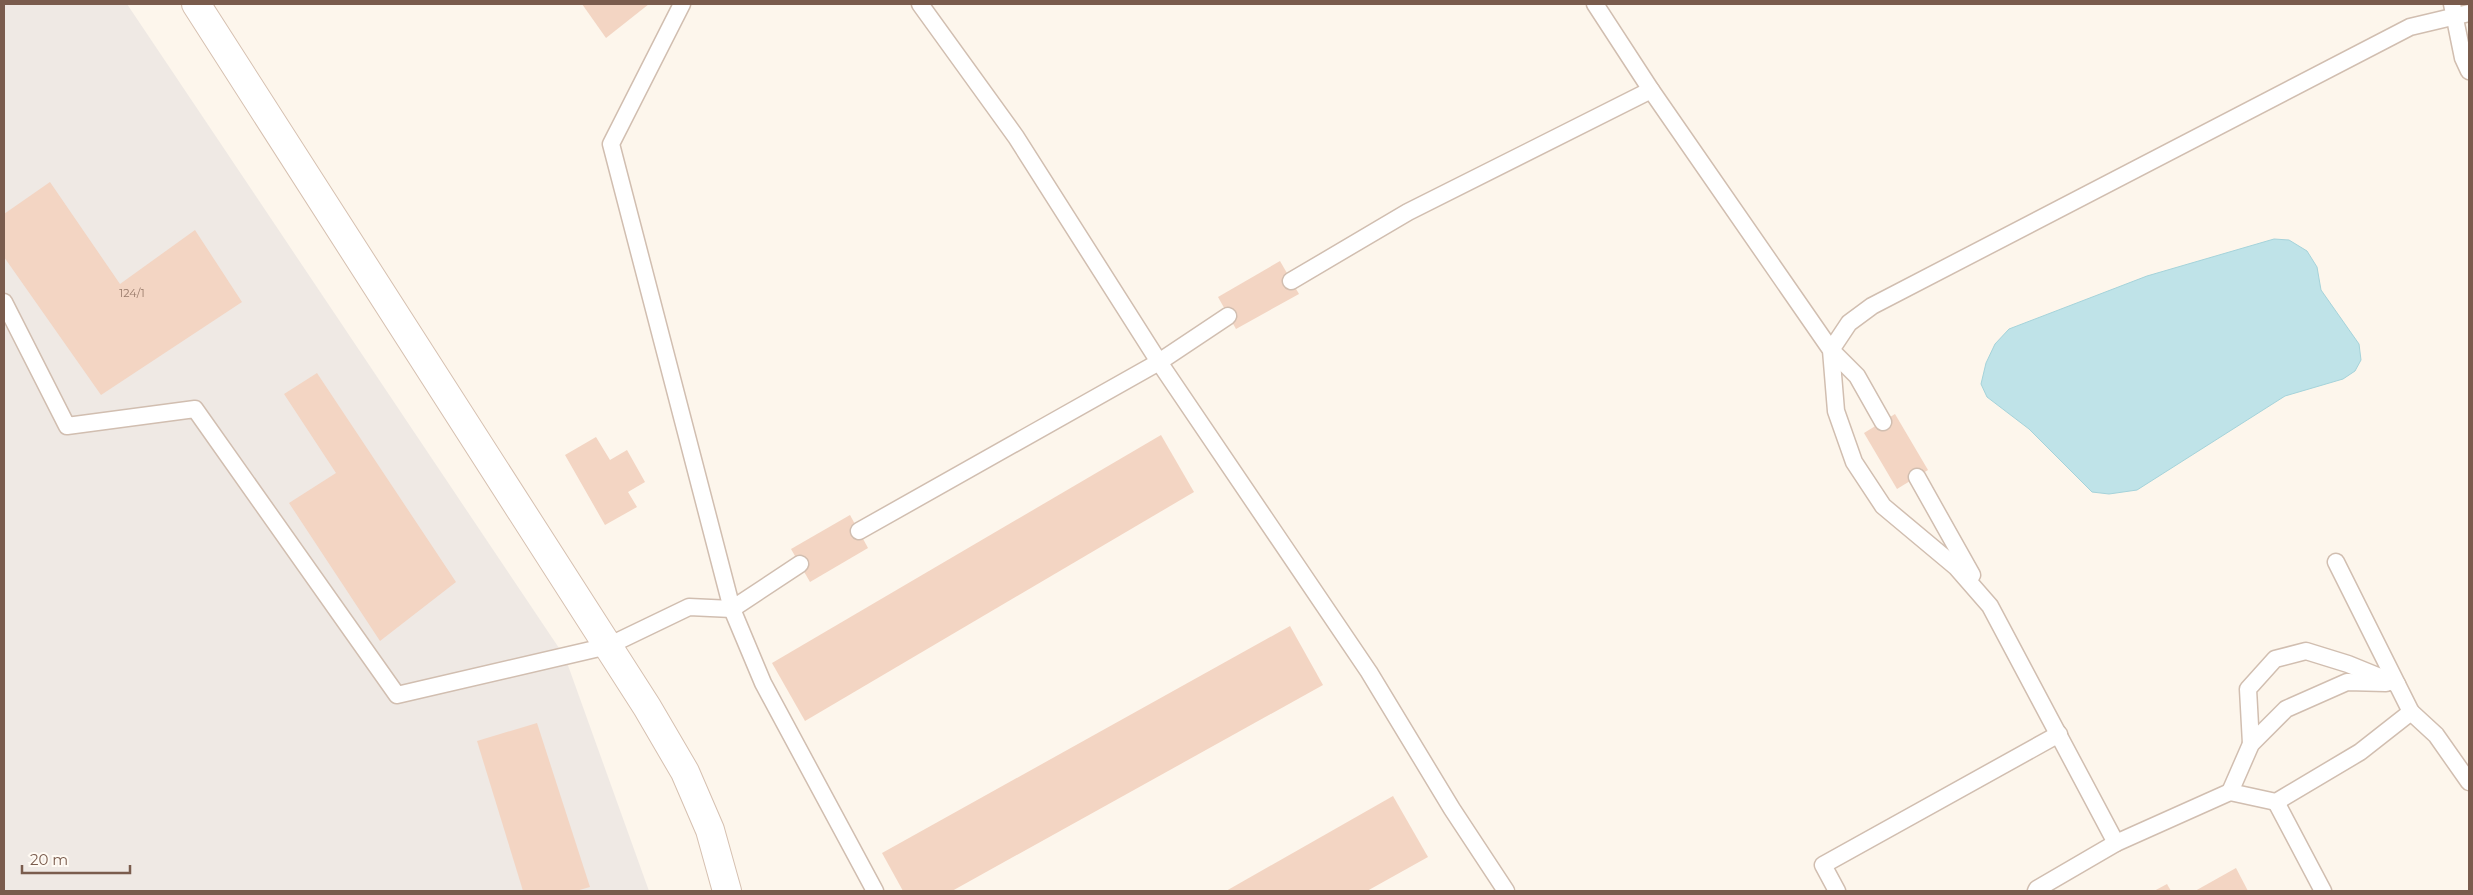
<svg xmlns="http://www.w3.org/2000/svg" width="2473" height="895" font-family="Montserrat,sans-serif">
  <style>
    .industrial { fill: #efe9e4 }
    .water { fill: #bfe3e8; stroke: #a5d3da }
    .building { fill: #f3d5c3 }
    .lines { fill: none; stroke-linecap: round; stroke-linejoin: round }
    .lane-casing { stroke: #d1beb0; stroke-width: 19 }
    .secondary-casing { stroke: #d6c0b0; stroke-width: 30 }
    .lane { stroke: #fff; stroke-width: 16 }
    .secondary { stroke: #fff; stroke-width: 28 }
    .labels { text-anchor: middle; stroke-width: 4.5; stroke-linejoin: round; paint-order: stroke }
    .number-label { font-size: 11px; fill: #987a6a }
  </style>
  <rect width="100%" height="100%" fill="#fdf6ec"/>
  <path class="industrial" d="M4,4H127L565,657L649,891H4Z"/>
  <path class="water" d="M2274,239L2289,240L2307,251L2317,267L2321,290L2359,344L2361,360L2355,371L2343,379L2285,396L2137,490L2109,494L2092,492L2029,429L1987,397L1981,384L1986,363L1995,344L2009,329L2147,276Z"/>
  <g class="building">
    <path d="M582,4H649L606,38Z"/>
    <path d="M50,182L120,284L195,230L242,302L101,395L4,257V214Z"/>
    <path d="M1280,261L1299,294L1236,329L1218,297Z"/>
    <path d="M317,373L456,582L380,641L289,503L336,473L284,394Z"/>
    <path d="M1895,414L1928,470L1897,489L1864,433Z"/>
    <path d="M1161,435L1194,492L805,721L772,663Z"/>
    <path d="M596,437L610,460L627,450L645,482L628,492L637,507L605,525L565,455Z"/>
    <path d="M850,515L868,548L810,582L791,549Z"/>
    <path d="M1290,626L1323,685L952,891H903L882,853Z"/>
    <path d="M537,723L590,887L576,891H523L477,741Z"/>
    <path d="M1393,796L1428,857L1367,891H1226Z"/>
    <path d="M2236,868L2248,891H2195Z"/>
    <path d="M2167,884L2171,891H2154Z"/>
  </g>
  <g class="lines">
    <defs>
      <g id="lane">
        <path d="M682,4L611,144L732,609L763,683L875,891"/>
        <path d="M920,4L1016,137L1159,362L1369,672L1452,809L1506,891"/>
        <path d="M1595,4L1651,90L1831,350L1836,411L1854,462L1883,506L1956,567L1990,606L2116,843"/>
        <path d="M2452,4L2463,58L2469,71"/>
        <path d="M1291,281L1408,212L1651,90"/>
        <path d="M4,302L67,426L195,409L397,695L608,646L689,607L732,609L800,564"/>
        <path d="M1883,422L1857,376L1831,350L1849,323L1872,306L2410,27L2469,13"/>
        <path d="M1917,477L1972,575"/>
        <path d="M859,531L1159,362L1228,316"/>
        <path d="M2411,712L2436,735L2469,782"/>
        <path d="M2251,744L2248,689L2275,659L2306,651L2348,664L2397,684"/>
        <path d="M2230,792L2251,744L2286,709L2347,682L2386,683"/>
        <path d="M2276,802L2323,891"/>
        <path d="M1837,891L1823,865L2059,734"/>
        <path d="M2036,891L2037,889L2116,843L2230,792L2276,802L2360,752L2411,712L2336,562"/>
      </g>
      <path id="secondary" d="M196,4L647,707L685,772L710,830L727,891"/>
    </defs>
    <use href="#lane" class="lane-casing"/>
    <use href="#secondary" class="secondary-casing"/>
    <use href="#lane" class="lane"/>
    <use href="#secondary" class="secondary"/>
  </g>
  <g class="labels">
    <g class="number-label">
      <text x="132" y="297">124/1</text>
    </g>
  </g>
  <rect width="2473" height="895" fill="none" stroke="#7a5c4d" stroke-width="10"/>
  <path d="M22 865v8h108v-8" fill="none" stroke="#7a5c4d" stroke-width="2.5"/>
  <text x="30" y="865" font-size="15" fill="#7a5c4d" stroke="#fffaf3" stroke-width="4" paint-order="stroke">20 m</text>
</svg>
